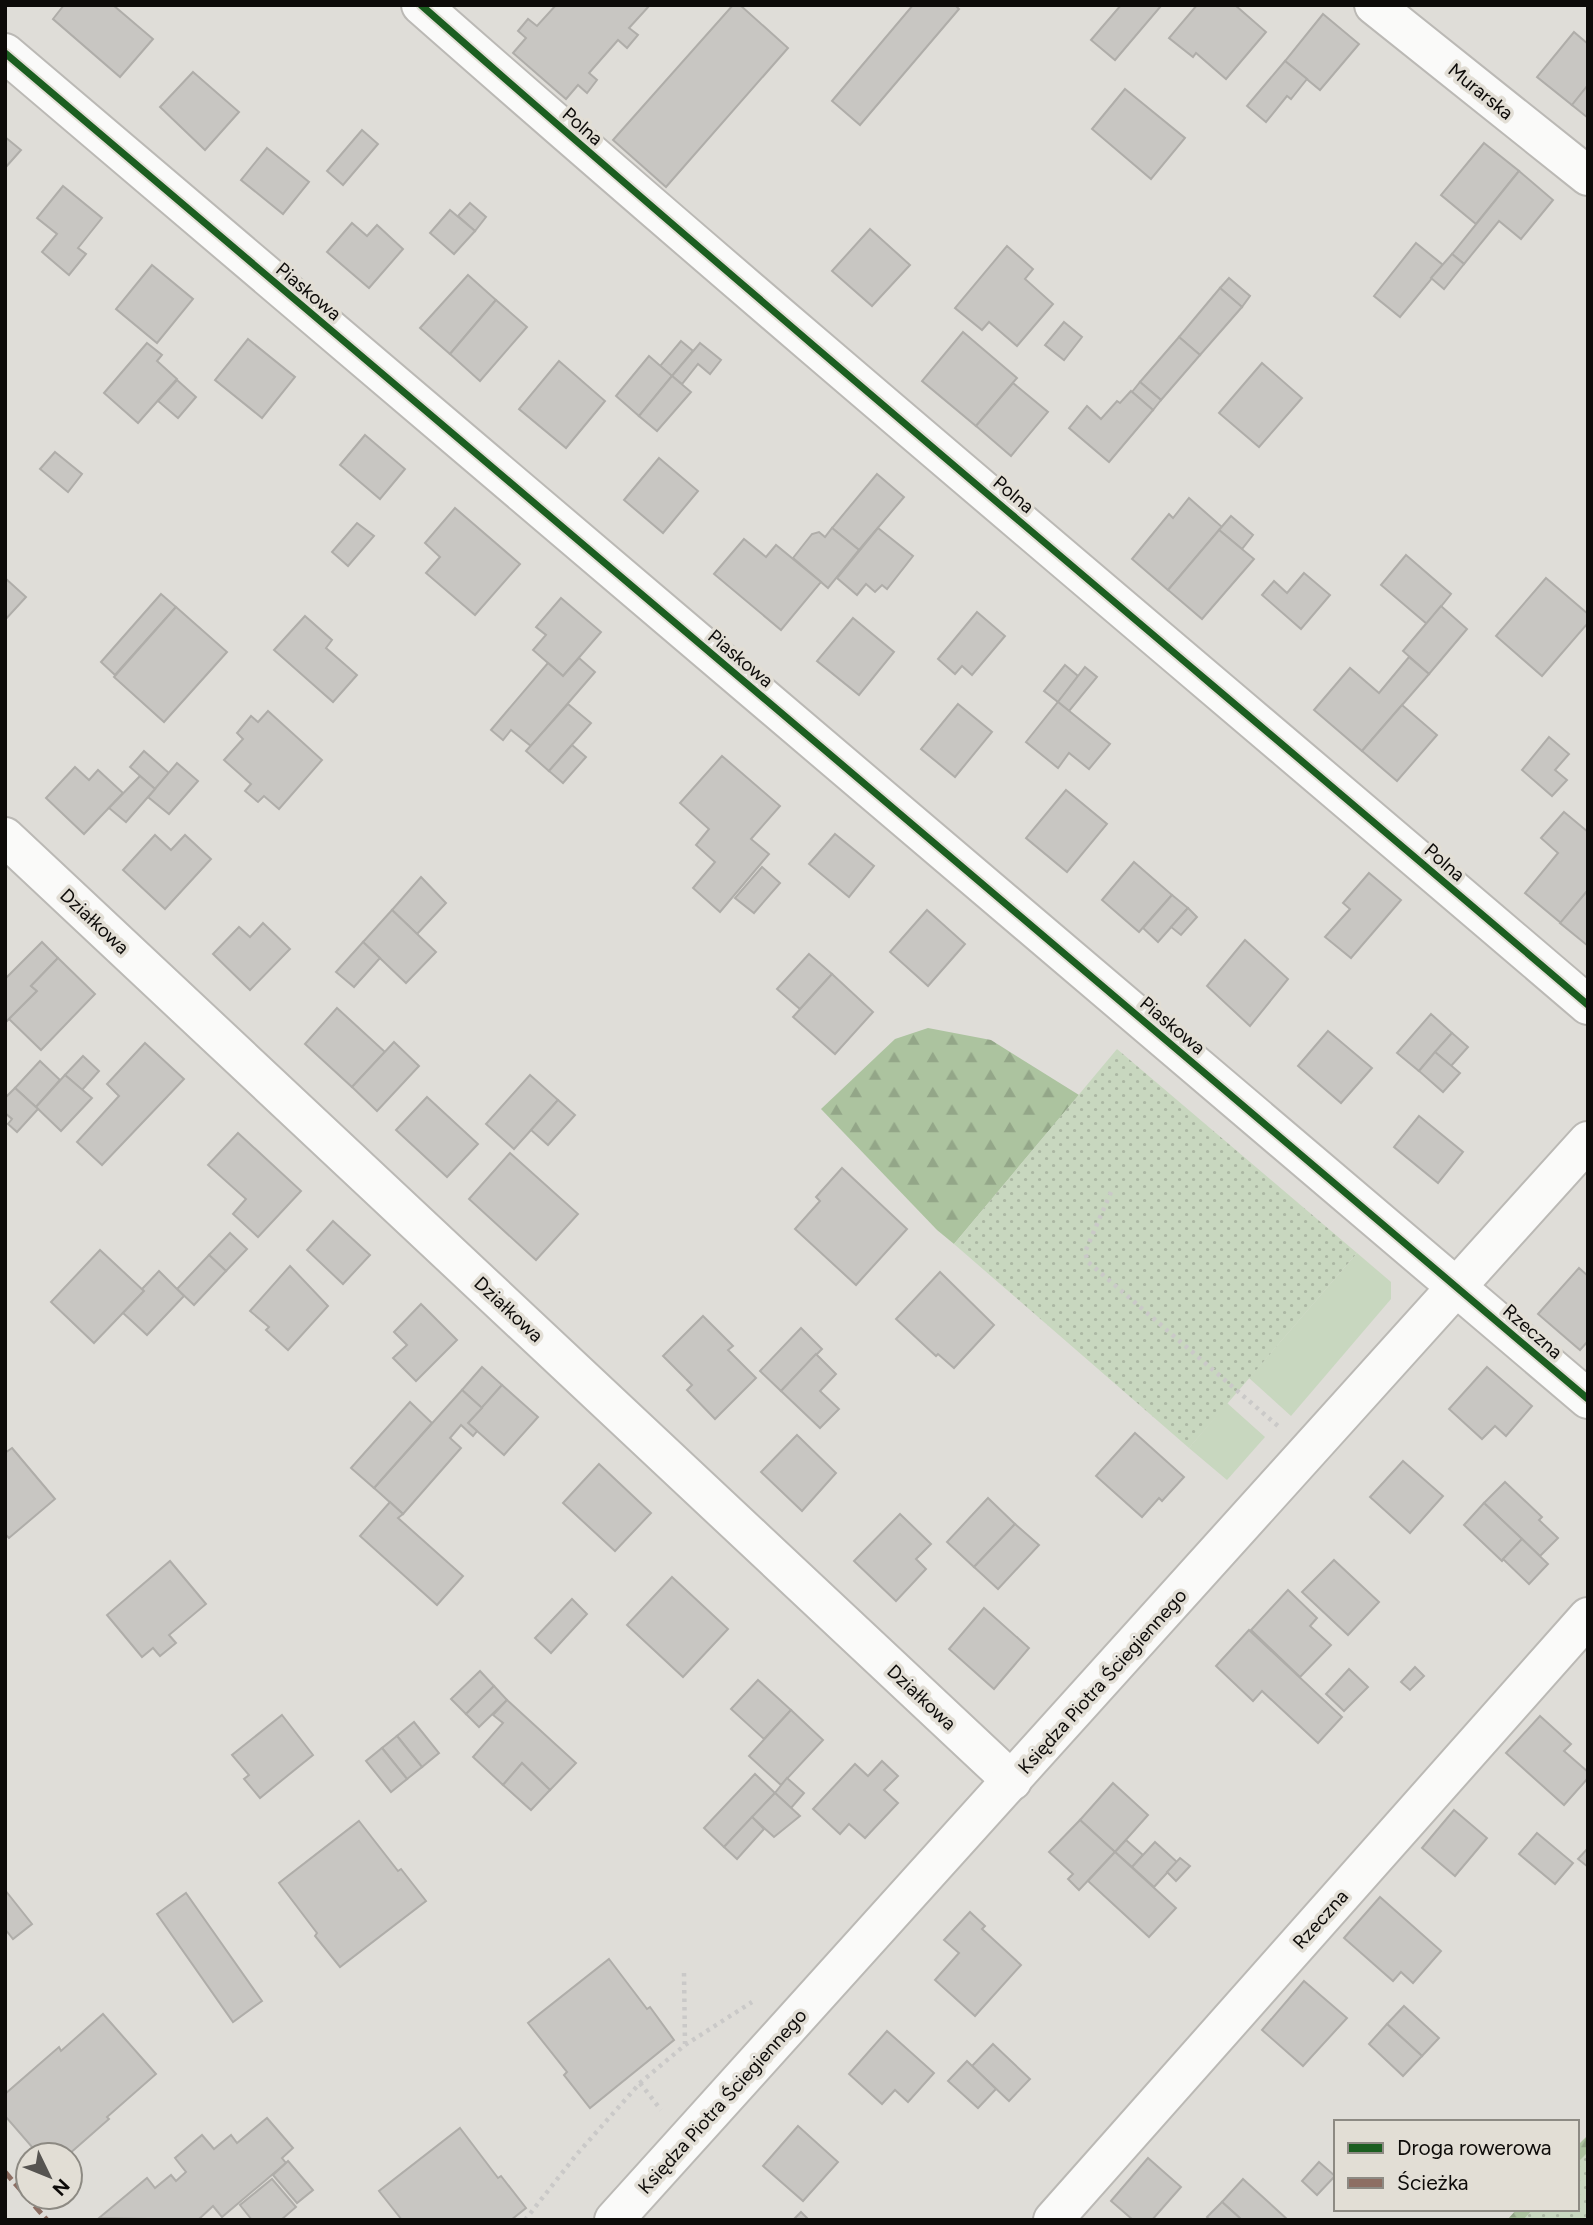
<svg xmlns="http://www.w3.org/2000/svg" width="1593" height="2225" font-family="Figtree,sans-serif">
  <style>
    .grass { fill: #c8d7bf }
    .forest { fill: url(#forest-firs) }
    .park { fill: url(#park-dots) }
    .building { fill: #c8c6c2; stroke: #afada9; stroke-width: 2 }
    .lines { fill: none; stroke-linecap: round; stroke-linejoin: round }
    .minor-casing { stroke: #bbb9b5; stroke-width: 42 }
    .path { stroke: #cac9c8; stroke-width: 4.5; stroke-dasharray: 3.5 5; stroke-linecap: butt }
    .minor { stroke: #fafaf9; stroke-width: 38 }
    .quiet { stroke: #8d6e63; stroke-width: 5; stroke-dasharray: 10 5; stroke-linecap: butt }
    .cycleway-casing { stroke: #e2ded5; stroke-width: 11 }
    .cycleway { stroke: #1b5e20; stroke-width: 7 }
    .labels { text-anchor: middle; stroke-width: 7; stroke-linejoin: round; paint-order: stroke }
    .street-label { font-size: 19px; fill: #0d0b09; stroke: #e2ded5 }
  </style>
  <defs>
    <pattern id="forest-firs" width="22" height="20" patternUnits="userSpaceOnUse" patternTransform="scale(1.75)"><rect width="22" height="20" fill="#acc39f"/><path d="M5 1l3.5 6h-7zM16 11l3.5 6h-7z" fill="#93a688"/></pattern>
    <pattern id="park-dots" width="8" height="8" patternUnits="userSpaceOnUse" patternTransform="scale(1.75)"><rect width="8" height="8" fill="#c8d7bf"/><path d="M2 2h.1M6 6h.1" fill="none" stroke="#abb7a3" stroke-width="1.8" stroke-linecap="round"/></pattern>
  </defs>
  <rect width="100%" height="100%" fill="#dfddd8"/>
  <g class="grass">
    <path d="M1357,1253L1391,1282V1299L1291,1416L1249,1378Z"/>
    <path d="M1227,1403L1265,1437L1227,1480L1189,1448Z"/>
  </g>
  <g class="forest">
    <path d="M928,1028L991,1040L1079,1095L954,1244L937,1230L821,1109L895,1039Z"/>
    <path d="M1588,2135V2220H1507L1517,2209H1577V2146Z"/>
  </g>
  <g class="park">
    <path d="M1117,1049L1357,1253L1189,1448L954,1244Z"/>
    <path d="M1588,2152V2220H1523L1533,2209H1577V2163Z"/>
  </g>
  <g class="building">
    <path d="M64,5H113L153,39L120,77L53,19Z"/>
    <path d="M556,5H650L629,28L638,35L627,48L618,40L589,73L597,80L587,93L578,85L566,99L513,53L526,38L518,31L528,19L537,26Z"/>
    <path d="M733,5H740L788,48L666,187L613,140Z"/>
    <path d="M913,5H955L959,9L860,125L832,101Z"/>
    <path d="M1121,5L1161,6L1115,60L1091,40Z"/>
    <path d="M1197,5H1235L1266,32L1226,79L1196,53L1193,57L1169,38Z"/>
    <path d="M1323,14L1359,44L1320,90L1285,61Z"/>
    <path d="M1574,32L1588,44V85L1572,105L1537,77Z"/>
    <path d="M1285,61L1307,79L1291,99L1287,96L1266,122L1247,106Z"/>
    <path d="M193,72L239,112L205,150L160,107Z"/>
    <path d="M1588,85V118L1572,105Z"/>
    <path d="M1125,89L1185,138L1151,179L1092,129Z"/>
    <path d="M362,130L378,144L343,185L327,171Z"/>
    <path d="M5,137L21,150L5,168Z"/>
    <path d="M1484,143L1519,171L1476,224L1441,195Z"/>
    <path d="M267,148L309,182L283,214L241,180Z"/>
    <path d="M1519,171L1553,200L1521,239L1499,221L1464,264L1452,254Z"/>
    <path d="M63,186L102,218L78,248L86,254L69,275L42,252L57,234L37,218Z"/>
    <path d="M470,203L486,217L475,231L458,216Z"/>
    <path d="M450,210L475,231L454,254L430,233Z"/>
    <path d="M352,223L367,236L377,225L403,249L369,288L327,252Z"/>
    <path d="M870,229L910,265L872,306L832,271Z"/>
    <path d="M1416,243L1443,265L1400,317L1374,296Z"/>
    <path d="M1007,246L1033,269L1025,279L1053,304L1017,346L989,322L982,330L955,308Z"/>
    <path d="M1452,254L1464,264L1444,289L1431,278Z"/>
    <path d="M152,265L193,299L157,343L116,309Z"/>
    <path d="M468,275L496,300L450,354L420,328Z"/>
    <path d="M1229,278L1250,296L1242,307L1220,288Z"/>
    <path d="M1220,288L1242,307L1200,355L1179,337Z"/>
    <path d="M496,300L527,327L480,381L450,354Z"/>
    <path d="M1064,322L1082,337L1064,360L1045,345Z"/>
    <path d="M963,332L1017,378L976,426L922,381Z"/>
    <path d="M1179,337L1200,355L1161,400L1140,382Z"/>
    <path d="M248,339L295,377L262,418L215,380Z"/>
    <path d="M681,341L693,351L672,376L660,366Z"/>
    <path d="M147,343L162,355L157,361L177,379L138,423L104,393Z"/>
    <path d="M700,343L721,360L710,374L698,364L682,384L672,376Z"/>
    <path d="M649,356L672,376L639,416L616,396Z"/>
    <path d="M559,361L605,401L566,448L519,409Z"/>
    <path d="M1262,363L1302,398L1259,447L1219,413Z"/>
    <path d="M672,376L691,392L657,431L639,416Z"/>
    <path d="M177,380L196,397L178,418L158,401Z"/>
    <path d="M1140,382L1161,400L1153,410L1132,392Z"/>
    <path d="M1013,383L1048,412L1011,456L976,426Z"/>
    <path d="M1131,391L1153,410L1109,462L1069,428L1087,406L1101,419L1117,401L1120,403Z"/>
    <path d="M365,435L405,469L380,499L340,465Z"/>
    <path d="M55,452L82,474L68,492L40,469Z"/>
    <path d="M659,458L698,491L663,533L624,500Z"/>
    <path d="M877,474L904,497L859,550L832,528Z"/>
    <path d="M1189,498L1222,527L1168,590L1132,559L1169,514L1173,518Z"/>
    <path d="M455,508L520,564L475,615L426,573L440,557L425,543Z"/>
    <path d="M1231,516L1253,535L1242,549L1219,530Z"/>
    <path d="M357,523L374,536L348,566L332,552Z"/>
    <path d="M832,528L859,550L828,588L793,558L812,534L819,532L825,537Z"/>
    <path d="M878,528L913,556L887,589L882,585L875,592L866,584L857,595L837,578Z"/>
    <path d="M1219,530L1254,559L1202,619L1168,590Z"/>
    <path d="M744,539L766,557L776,545L821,582L781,630L714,574Z"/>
    <path d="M1406,555L1451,594L1427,624L1381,585Z"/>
    <path d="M1304,573L1330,595L1301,629L1262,595L1274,581L1287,593Z"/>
    <path d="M5,578L26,597L5,620Z"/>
    <path d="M1546,578L1588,614V623L1542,676L1496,636Z"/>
    <path d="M161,594L176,607L115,675L101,662Z"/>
    <path d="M561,598L601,632L563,676L533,650L546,635L536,627Z"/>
    <path d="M1441,606L1467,629L1429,674L1403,651Z"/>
    <path d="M176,607L227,652L164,722L114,677Z"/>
    <path d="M977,612L1005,636L972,675L962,666L955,674L938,659Z"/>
    <path d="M305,616L332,640L326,648L357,675L333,702L274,650Z"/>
    <path d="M853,618L894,652L859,695L817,661Z"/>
    <path d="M1409,657L1429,674L1362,751L1314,710L1350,668L1379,693Z"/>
    <path d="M579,658L595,672L531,746L511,730L503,740L491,730L548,663L563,676Z"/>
    <path d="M1065,665L1078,676L1058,702L1044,691Z"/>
    <path d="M1085,667L1097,677L1069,711L1058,702Z"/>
    <path d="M1058,702L1110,744L1089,769L1069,753L1058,768L1026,742Z"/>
    <path d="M568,704L591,723L549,771L526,751Z"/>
    <path d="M958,704L992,732L955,777L921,749Z"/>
    <path d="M1402,705L1437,735L1397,781L1362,751Z"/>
    <path d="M268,711L322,760L279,809L264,796L258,802L245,791L251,784L224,760L243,739L237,733L251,716L258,722Z"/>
    <path d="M1549,737L1569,754L1555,770L1567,780L1552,796L1522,770Z"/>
    <path d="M572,745L586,757L563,783L549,771Z"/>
    <path d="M144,751L169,773L155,789L130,767Z"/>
    <path d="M722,756L780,806L751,839L769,854L720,912L693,888L715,862L696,845L709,829L680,803Z"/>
    <path d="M177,763L198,781L169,814L148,797Z"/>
    <path d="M75,767L89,780L98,770L123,793L84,834L46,798Z"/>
    <path d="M140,776L155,789L126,822L109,808Z"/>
    <path d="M1066,790L1107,824L1067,872L1026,838Z"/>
    <path d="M1564,812L1588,832V890L1561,923L1525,893L1558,853L1541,838Z"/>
    <path d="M835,834L874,866L849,897L809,864Z"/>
    <path d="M155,835L171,850L185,835L211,859L165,909L123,870Z"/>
    <path d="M1134,862L1172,895L1139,932L1102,900Z"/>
    <path d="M762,867L780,883L754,913L735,898Z"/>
    <path d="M1369,873L1401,900L1351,958L1325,937L1350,909L1343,903Z"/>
    <path d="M421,877L446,903L417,934L392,910Z"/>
    <path d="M1588,890V946L1560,923Z"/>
    <path d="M1172,895L1188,908L1158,942L1143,928Z"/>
    <path d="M1188,908L1197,917L1181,935L1171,927Z"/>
    <path d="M392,910L436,952L406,983L363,942Z"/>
    <path d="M927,910L965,944L928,986L890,952Z"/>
    <path d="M263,923L290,949L250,990L213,954L239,927L250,937Z"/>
    <path d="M1245,940L1288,979L1250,1026L1207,986Z"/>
    <path d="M42,942L58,958L31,986L37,991L5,1023V979Z"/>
    <path d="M363,942L380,958L354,987L336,972Z"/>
    <path d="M809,954L832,974L800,1009L777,989Z"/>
    <path d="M58,958L95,994L41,1050L9,1019L37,991L31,986Z"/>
    <path d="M832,974L873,1012L835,1054L793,1017Z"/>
    <path d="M337,1008L385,1052L352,1087L305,1044Z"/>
    <path d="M1431,1014L1452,1033L1419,1071L1397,1053Z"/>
    <path d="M1328,1031L1372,1068L1341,1103L1298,1066Z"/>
    <path d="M1452,1033L1468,1047L1451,1066L1435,1052Z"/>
    <path d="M394,1042L419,1066L377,1111L352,1087Z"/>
    <path d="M145,1043L184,1079L102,1165L77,1142L119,1096L107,1084Z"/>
    <path d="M1435,1052L1460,1073L1443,1092L1419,1071Z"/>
    <path d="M83,1056L99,1071L82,1090L65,1075Z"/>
    <path d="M40,1061L60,1080L36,1107L15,1088Z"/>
    <path d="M65,1075L92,1098L61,1131L36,1107Z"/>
    <path d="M530,1075L558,1100L514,1149L486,1124Z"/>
    <path d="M15,1088L38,1109L17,1132L8,1124L12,1119L5,1113V1098Z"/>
    <path d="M427,1097L478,1144L447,1177L396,1130Z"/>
    <path d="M558,1100L575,1115L548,1145L531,1130Z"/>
    <path d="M1419,1116L1463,1152L1438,1183L1394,1147Z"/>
    <path d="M238,1133L301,1191L258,1237L233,1214L246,1199L208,1165Z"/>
    <path d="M510,1153L578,1214L536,1260L469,1199Z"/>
    <path d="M842,1168L907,1229L856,1285L795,1229L820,1201L816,1197Z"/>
    <path d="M333,1221L370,1255L343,1284L307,1250Z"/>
    <path d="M230,1233L247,1249L226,1271L209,1255Z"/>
    <path d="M100,1250L144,1291L94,1343L51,1302Z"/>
    <path d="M209,1255L226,1271L194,1305L177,1289Z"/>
    <path d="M290,1266L328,1306L288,1350L266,1330L269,1327L250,1311Z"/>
    <path d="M1579,1268L1588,1276V1341L1580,1350L1538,1314Z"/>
    <path d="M159,1271L184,1296L147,1335L123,1313L144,1291L142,1289Z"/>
    <path d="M940,1272L994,1325L954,1368L938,1354L936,1356L896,1319Z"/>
    <path d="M421,1304L457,1340L416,1381L393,1358L407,1345L394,1332Z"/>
    <path d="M703,1316L733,1346L728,1350L756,1378L715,1419L687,1390L692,1385L663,1356Z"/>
    <path d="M801,1328L822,1349L781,1391L760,1371Z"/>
    <path d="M816,1354L836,1374L820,1391L839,1409L820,1428L781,1391Z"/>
    <path d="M482,1367L502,1385L482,1408L462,1390Z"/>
    <path d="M1487,1367L1532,1406L1506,1436L1495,1426L1482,1439L1449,1409Z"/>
    <path d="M502,1385L538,1417L504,1455L468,1423Z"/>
    <path d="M462,1390L482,1408L468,1423L477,1431L473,1436L461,1425L450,1438L461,1448L403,1514L374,1488Z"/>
    <path d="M410,1402L432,1423L374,1488L351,1468Z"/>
    <path d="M1135,1433L1184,1477L1162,1501L1159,1498L1142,1517L1096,1476Z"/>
    <path d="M797,1435L836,1473L802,1511L761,1472Z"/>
    <path d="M12,1448L55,1499L9,1538L5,1534V1453Z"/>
    <path d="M1403,1461L1443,1496L1410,1533L1370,1497Z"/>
    <path d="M599,1464L651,1513L615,1551L563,1503Z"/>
    <path d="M1505,1482L1542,1517L1539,1520L1558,1538L1540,1556L1484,1503Z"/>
    <path d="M988,1498L1015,1524L974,1567L947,1542Z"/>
    <path d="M390,1502L403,1514L398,1518L463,1576L437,1605L360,1536Z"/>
    <path d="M1484,1503L1522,1539L1502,1561L1464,1525Z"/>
    <path d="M900,1514L931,1544L916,1559L926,1569L896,1601L854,1561Z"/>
    <path d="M1015,1524L1039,1545L998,1589L974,1567Z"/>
    <path d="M1522,1539L1548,1564L1529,1584L1503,1559Z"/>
    <path d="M1334,1560L1379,1602L1348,1635L1302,1592Z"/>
    <path d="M170,1561L206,1604L169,1635L176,1643L160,1656L153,1648L142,1657L107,1615Z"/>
    <path d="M672,1577L728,1629L683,1677L627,1625Z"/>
    <path d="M1288,1590L1317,1618L1310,1626L1331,1645L1300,1677L1251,1630Z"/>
    <path d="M572,1599L587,1614L551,1653L535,1638Z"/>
    <path d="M984,1608L1029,1648L994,1689L949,1649Z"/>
    <path d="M1249,1630L1342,1717L1318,1743L1262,1691L1253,1701L1216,1666Z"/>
    <path d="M1415,1667L1424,1676L1410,1690L1401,1682Z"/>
    <path d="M1349,1669L1368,1687L1344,1711L1326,1694Z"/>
    <path d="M480,1671L494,1686L466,1714L451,1699Z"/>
    <path d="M758,1680L791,1710L764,1739L731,1709Z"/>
    <path d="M494,1686L507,1700L479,1727L466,1714Z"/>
    <path d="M507,1700L576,1763L550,1790L522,1763L503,1785L473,1757L503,1723L493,1715Z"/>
    <path d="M791,1710L823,1740L781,1785L749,1756Z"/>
    <path d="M282,1715L313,1755L260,1798L244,1779L249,1775L232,1755Z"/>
    <path d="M1540,1716L1571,1744L1564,1751L1588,1772V1778L1564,1805L1506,1753Z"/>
    <path d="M414,1722L439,1753L422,1767L397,1736Z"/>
    <path d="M397,1736L422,1767L407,1779L382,1748Z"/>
    <path d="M382,1748L407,1779L391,1792L366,1761Z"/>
    <path d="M882,1761L898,1776L884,1790L898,1803L865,1838L849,1824L840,1834L813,1809L855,1764L868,1776Z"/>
    <path d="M522,1763L550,1790L531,1810L503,1785Z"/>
    <path d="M755,1774L775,1793L724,1847L704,1828Z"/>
    <path d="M787,1778L804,1793L791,1808L775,1793Z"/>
    <path d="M1113,1783L1148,1815L1115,1852L1080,1820Z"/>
    <path d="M775,1793L800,1816L774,1837L752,1817Z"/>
    <path d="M1454,1810L1487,1838L1455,1876L1422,1848Z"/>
    <path d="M752,1817L764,1829L737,1859L724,1847Z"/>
    <path d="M1080,1820L1115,1852L1079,1890L1068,1879L1073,1874L1049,1852Z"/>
    <path d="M359,1821L398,1871L401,1869L426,1901L340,1967L315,1936L317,1933L279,1883Z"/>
    <path d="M1537,1833L1573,1863L1555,1884L1519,1854Z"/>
    <path d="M1126,1840L1143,1855L1132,1867L1115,1852Z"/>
    <path d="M1155,1842L1177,1862L1154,1887L1132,1867Z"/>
    <path d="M1588,1848V1867L1578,1859Z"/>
    <path d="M1115,1852L1176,1908L1149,1937L1088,1881Z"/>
    <path d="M1180,1858L1190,1866L1176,1881L1167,1872Z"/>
    <path d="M5,1890L32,1924L13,1939L5,1929Z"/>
    <path d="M186,1893L262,2001L233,2022L157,1914Z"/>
    <path d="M1380,1897L1441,1951L1413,1983L1401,1972L1393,1981L1344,1938Z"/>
    <path d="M970,1912L985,1926L982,1929L1021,1965L975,2016L935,1980L959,1953L944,1940Z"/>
    <path d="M609,1959L647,2009L650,2007L674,2040L590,2108L564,2075L567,2072L528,2023Z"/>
    <path d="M1304,1981L1347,2018L1303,2066L1262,2030Z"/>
    <path d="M1404,2006L1439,2038L1422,2056L1387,2024Z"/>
    <path d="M103,2014L156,2074L107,2117L109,2119L68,2155H39L5,2116V2094L59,2047L61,2051Z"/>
    <path d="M1387,2024L1422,2056L1403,2076L1369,2044Z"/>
    <path d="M887,2031L934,2073L908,2102L895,2090L882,2104L849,2074Z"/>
    <path d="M993,2044L1030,2079L1009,2101L972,2066Z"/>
    <path d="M967,2061L996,2089L978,2108L948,2081Z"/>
    <path d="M267,2118L293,2148L282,2158L286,2163L222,2217L213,2206L198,2220L99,2218L147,2178L155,2188L171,2175L176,2181L186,2172L175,2158L202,2135L214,2149L231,2135L237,2143Z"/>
    <path d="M798,2126L838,2162L803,2201L763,2166Z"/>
    <path d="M460,2128L498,2178L501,2176L526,2208L511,2220H402L379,2191Z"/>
    <path d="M1148,2158L1181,2187L1152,2220H1133L1111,2201Z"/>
    <path d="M288,2161L313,2190L297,2203L273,2175Z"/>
    <path d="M1319,2162L1335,2176L1317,2195L1302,2181Z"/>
    <path d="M272,2179L296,2207L281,2220H252L240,2205Z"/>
    <path d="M1243,2179L1288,2220H1242L1222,2202Z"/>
    <path d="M1222,2202L1242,2220H1210L1207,2217Z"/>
    <path d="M801,2212L809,2220H793Z"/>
  </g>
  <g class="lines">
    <defs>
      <g id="minor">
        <path d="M421,5C806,344 1199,672 1588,1005"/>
        <path d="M1374,5L1588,176"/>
        <path d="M5,53L1588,1399"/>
        <path d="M5,837L1012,1781"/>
        <path d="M614,2220L1588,1141"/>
        <path d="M1053,2220L1588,1617"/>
      </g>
    </defs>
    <use href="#minor" class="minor-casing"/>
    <g class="path">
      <path d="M1111,1192L1085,1252L1088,1262L1278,1426"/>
      <path d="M684,1973L685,2044"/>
      <path d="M640,2083L661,2110"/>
      <path d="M525,2220L577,2154L640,2083L685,2045L752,2002"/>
    </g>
    <use href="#minor" class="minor"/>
    <path class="quiet" d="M5,2172L47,2220"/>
    <defs>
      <g id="cycleway">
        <path d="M421,5C806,344 1199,672 1588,1005"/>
        <path d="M5,53L1588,1399"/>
      </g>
    </defs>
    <use href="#cycleway" class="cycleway-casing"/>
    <use href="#cycleway" class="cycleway"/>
  </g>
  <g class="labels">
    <g class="street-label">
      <text transform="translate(1481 91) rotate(39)" y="7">Murarska</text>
      <text transform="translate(583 126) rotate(41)" y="7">Polna</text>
      <text transform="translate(309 291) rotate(40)" y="7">Piaskowa</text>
      <text transform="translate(1014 494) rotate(40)" y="7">Polna</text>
      <text transform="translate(741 658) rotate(40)" y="7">Piaskowa</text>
      <text transform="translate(1445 862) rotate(41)" y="7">Polna</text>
      <text transform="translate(95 921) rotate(43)" y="7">Działkowa</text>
      <text transform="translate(1173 1025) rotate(40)" y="7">Piaskowa</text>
      <text transform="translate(509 1309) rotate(43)" y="7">Działkowa</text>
      <text transform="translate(1533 1331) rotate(41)" y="7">Rzeczna</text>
      <text transform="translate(1102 1681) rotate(-48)" y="7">Księdza Piotra Ściegiennego</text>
      <text transform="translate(922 1697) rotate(43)" y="7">Działkowa</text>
      <text transform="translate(1320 1919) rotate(-48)" y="7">Rzeczna</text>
      <text transform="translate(722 2101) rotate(-48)" y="7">Księdza Piotra Ściegiennego</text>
    </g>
  </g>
  <rect width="1593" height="2225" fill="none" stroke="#0d0b09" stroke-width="14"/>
  <rect x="1334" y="2120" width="245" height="91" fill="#e2ded5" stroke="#8d8a83" stroke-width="2"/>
  <rect x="1348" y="2143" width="35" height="10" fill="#1b5e20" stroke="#8d8a83" stroke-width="2"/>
  <text x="1397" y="2155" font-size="21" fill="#0d0b09">Droga rowerowa</text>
  <rect x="1348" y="2178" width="35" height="10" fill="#8d6e63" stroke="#8d8a83" stroke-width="2"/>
  <text x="1397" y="2190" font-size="21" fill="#0d0b09">Ścieżka</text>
  <g transform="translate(49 2176) rotate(133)"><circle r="33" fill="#e2ded5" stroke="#8d8a83" stroke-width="2"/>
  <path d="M0-5L12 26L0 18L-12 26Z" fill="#565451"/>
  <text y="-10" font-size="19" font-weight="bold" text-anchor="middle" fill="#0d0b09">N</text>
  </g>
</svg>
